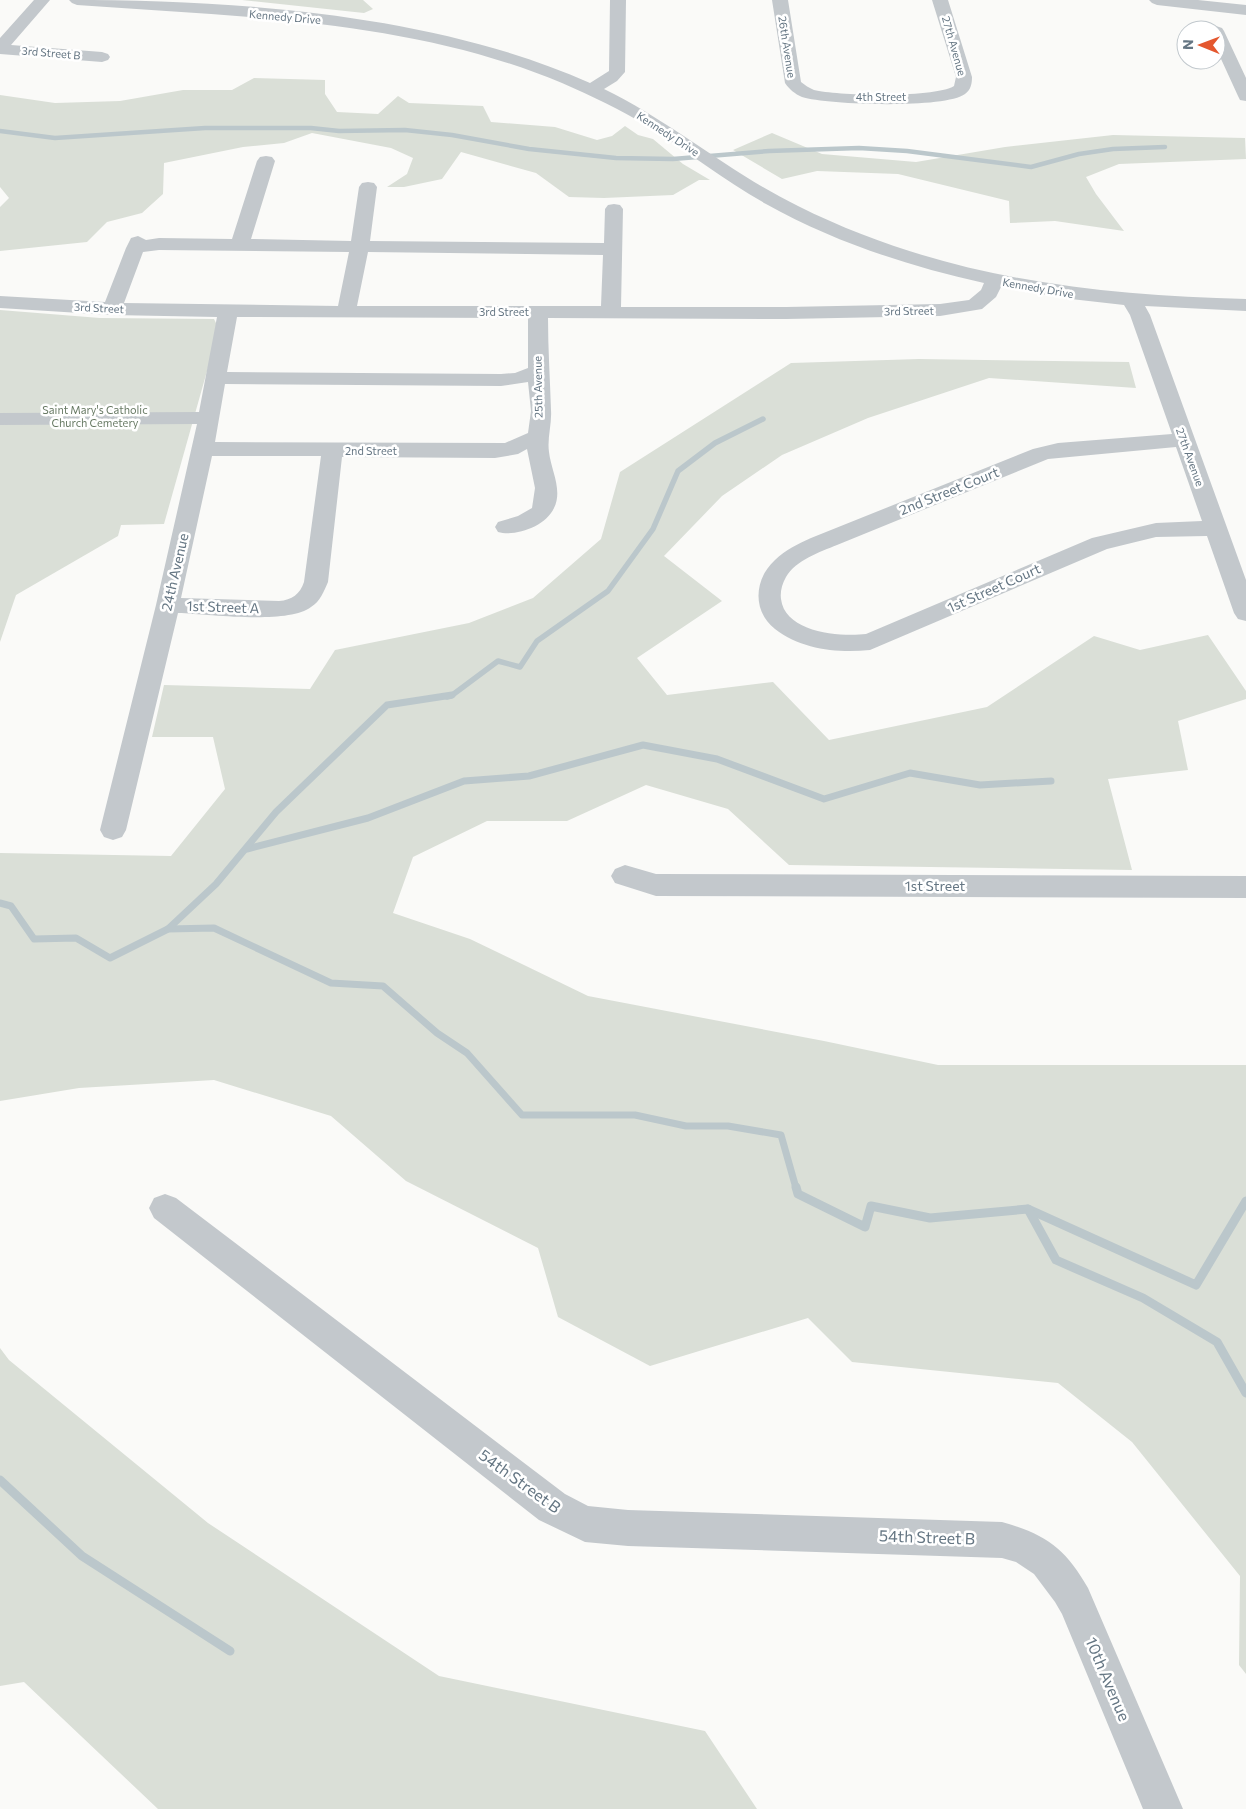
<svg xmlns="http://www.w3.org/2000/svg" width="1246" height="1809" font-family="Commissioner,sans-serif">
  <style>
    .green { fill: #dadfd7 }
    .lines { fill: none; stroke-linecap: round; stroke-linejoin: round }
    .stream-far3 { stroke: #bbc7cb; stroke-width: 4.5 }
    .stream-far2 { stroke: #bbc7cb; stroke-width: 5.5 }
    .stream-far1 { stroke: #bbc7cb; stroke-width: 7 }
    .stream { stroke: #bbc7cb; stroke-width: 9 }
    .minor { fill: #c3c8cc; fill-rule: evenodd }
    .labels { text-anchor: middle; stroke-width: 5; stroke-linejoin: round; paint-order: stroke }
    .far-street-label { font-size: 11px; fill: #657683; stroke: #fff }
    .far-park-label { font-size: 11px; fill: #687a64; stroke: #fff }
    .street-label { font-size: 14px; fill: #657683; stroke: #fff }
    .near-street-label { font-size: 16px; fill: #657683; stroke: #fff }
  </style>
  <rect width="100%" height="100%" fill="#fafaf8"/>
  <g class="green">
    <path d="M242,0H363L373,9L364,13Z"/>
    <path d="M254,78L325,80V94L337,112L378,114L398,96L409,103L483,106L491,122L555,127L597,140L612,136L625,126L638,135L653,139L683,164L710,180H699L673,195L604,198L569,197L536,173L461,152L442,179L404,187H387L407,174L413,158L391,148L312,133L284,143L243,147L164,163L163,194L142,213L107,222L87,242L0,251V207L9,198L0,187V95L55,103L120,101L183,90H232Z"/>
    <path d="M772,133L822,154L916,162L1005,147L1113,135L1245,138L1246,159L1119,164L1086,177L1096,194L1124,231L1055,221L1010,223L1009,201L898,174L817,171L782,179L733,150Z"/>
    <path d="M0,310L100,318L214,319L216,323V339L164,524L121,525L118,536L16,595L0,642Z"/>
    <path d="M919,359L1129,362L1136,388L989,378L868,418L782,455L722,496L664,556L722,601L637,658L667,695L773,682L829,740L987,707L1094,636L1140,650L1208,635L1246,691V699L1178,721L1188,770L1108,779L1132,870L789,865L728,809L646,785L567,821H487L413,857L393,913L470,939L588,996L824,1041L938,1065H1246V1674L1239,1665L1240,1576L1132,1442L1058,1383L852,1362L808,1318L650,1366L558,1317L538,1248L406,1181L331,1116L214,1080L79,1088L0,1101V853L171,856L225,789L213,737H152L164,685L310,689L335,650L469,623L533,598L601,539L620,472L791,363Z"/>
    <path d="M0,1348L9,1360L208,1523L439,1676L705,1731L757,1809H158L24,1682L0,1686Z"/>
  </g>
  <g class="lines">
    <path class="stream-far3" d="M0,131L55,138L205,128H311L339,131L405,130L452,135L529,149L616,158L673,159L769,151L859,148L907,151L1031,167L1079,154L1113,149L1165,147"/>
    <path class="stream-far2" d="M447,697L451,696L498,661L520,667L537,641L608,591L653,529L678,471L715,443L763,419"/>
    <g class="stream-far1">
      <path d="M247,849L368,818L464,781L529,776L643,745L717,759L824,799L910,773L980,785L1051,781"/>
      <path d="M0,903L11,906L34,939L76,938L110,958L168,929L214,928L331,983L383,986L437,1033L467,1053L522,1115H635L686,1126H728L781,1135L796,1188"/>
      <path d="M168,929L216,884L276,812L387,705L452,695"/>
    </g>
    <g class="stream">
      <path d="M796,1187L798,1194L865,1227L871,1206L930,1218L1028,1209L1196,1285L1246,1201"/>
      <path d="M1028,1209L1056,1260L1143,1298L1217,1342L1246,1393"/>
      <path d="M0,1480L82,1556L230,1651"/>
    </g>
    <g class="minor">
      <path d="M34,0H50L11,45L102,52L108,54L110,57L108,60L102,62L0,54V38Z"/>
      <path d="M69,0C238,0 435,14 590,83L609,71L610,0H626L625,72L617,81L604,89C672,122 730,173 798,206C940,277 1089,295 1246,299V311L1145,306L1150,315L1246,580V621L1238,619L1234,613L1207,536L1156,537L1107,549L870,650C838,653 802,650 775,629C752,611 754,579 775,560C785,550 798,544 811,538L1033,449L1058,443L1172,434L1130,315L1124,305L1071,299L1001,287L996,297L982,309L940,316L786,319L548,318C548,349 550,379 551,410C552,424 547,438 549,452C551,470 563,490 554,508C546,526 516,537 498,532L495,527L498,522L518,516L532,508L535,488L527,449L518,454L495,458L342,457L328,582C324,591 320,602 311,607C287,625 209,614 178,613L126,830L122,837L113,840L104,837L100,830L156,605L197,424L0,425V413L199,412L217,317L112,315L0,308V296L105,302L126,248L131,238L138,236L146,240L159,238L232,239L257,161L260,157L266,156L272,157L275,161L251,239L351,241L359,187L362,183L368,182L374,183L377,187L370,241L604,243L605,209L608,205L614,204L620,205L623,209L621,307H786L940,304L969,300L981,290L984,283C908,266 834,242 766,204C725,181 688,152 649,127C621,110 592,96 562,83C410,19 240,17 77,5L72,3ZM159,250L349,252L338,306L124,303L143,252ZM368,252L603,255L601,306H357ZM237,317L528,318V368L515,373L501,374L227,372ZM528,382L531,411L528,433L505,443L215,442L225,384L501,386ZM1176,447L1202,521L1156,523L1092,538L866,634C841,637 785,633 781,599C780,592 782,584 786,577C796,560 820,552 837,545L1048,459ZM212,456H321L304,582C300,594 292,600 279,601L181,598Z"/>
      <path d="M772,0H788L801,82C805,85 809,88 814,90C838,96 935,98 954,86L956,77L932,0H948L972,77C972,83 971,90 965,94C945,109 827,105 802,97C795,94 789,89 785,83Z"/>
      <path d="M1149,0H1198L1246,5V15L1157,5L1152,3Z"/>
      <path d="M1216,26L1222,28L1224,31L1246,78V101L1240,100L1238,96L1216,48V30H1209Z"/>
      <path d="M625,865L656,874L1246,876V898L656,896L615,883L611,876L615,869Z"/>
      <path d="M165,1194L176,1198L565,1494L588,1506L628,1510L1002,1522C1046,1534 1066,1549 1088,1588L1183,1809H1143L1062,1614L1055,1602L1034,1574L1016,1562L1002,1558L628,1546L585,1542L539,1520L154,1218L149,1208L154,1198Z"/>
    </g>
  </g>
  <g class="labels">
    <g class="far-street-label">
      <text transform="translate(285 17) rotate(5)" y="4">Kennedy Drive</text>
      <text transform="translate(954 46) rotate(74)" y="4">27th Avenue</text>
      <text transform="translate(787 47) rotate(81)" y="4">26th Avenue</text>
      <text transform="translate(51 53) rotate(5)" y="4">3rd Street B</text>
      <text x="881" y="101">4th Street</text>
      <text transform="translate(668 134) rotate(33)" y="4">Kennedy Drive</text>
      <text transform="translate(1038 288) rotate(10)" y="4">Kennedy Drive</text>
      <text transform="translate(99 308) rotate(3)" y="4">3rd Street</text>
      <text transform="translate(909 311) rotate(-1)" y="4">3rd Street</text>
      <text x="504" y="316">3rd Street</text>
      <text transform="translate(538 387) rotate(-91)" y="4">25th Avenue</text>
      <text x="371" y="455">2nd Street</text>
      <text transform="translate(1190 457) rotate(70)" y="4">27th Avenue</text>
    </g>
    <g class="far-park-label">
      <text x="95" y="414">Saint Mary's Catholic<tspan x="95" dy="13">Church Cemetery</tspan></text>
    </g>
    <g class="street-label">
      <text transform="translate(949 491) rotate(-22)" y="5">2nd Street Court</text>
      <text transform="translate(175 572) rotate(-77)" y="5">24th Avenue</text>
      <text transform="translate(994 588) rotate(-24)" y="5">1st Street Court</text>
      <text transform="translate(223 607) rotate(2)" y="5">1st Street A</text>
      <text x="935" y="891">1st Street</text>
    </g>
    <g class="near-street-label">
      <text transform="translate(520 1481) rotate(36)" y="6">54th Street B</text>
      <text transform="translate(927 1537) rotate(2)" y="6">54th Street B</text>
      <text transform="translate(1108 1679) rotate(67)" y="6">10th Avenue</text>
    </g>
  </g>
  <g transform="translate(1201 45) rotate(271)"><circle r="24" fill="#ffffff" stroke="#c1c8cd"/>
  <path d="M0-4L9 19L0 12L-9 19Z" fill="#e4572e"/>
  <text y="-8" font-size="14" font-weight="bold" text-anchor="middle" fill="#657683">N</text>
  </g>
</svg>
